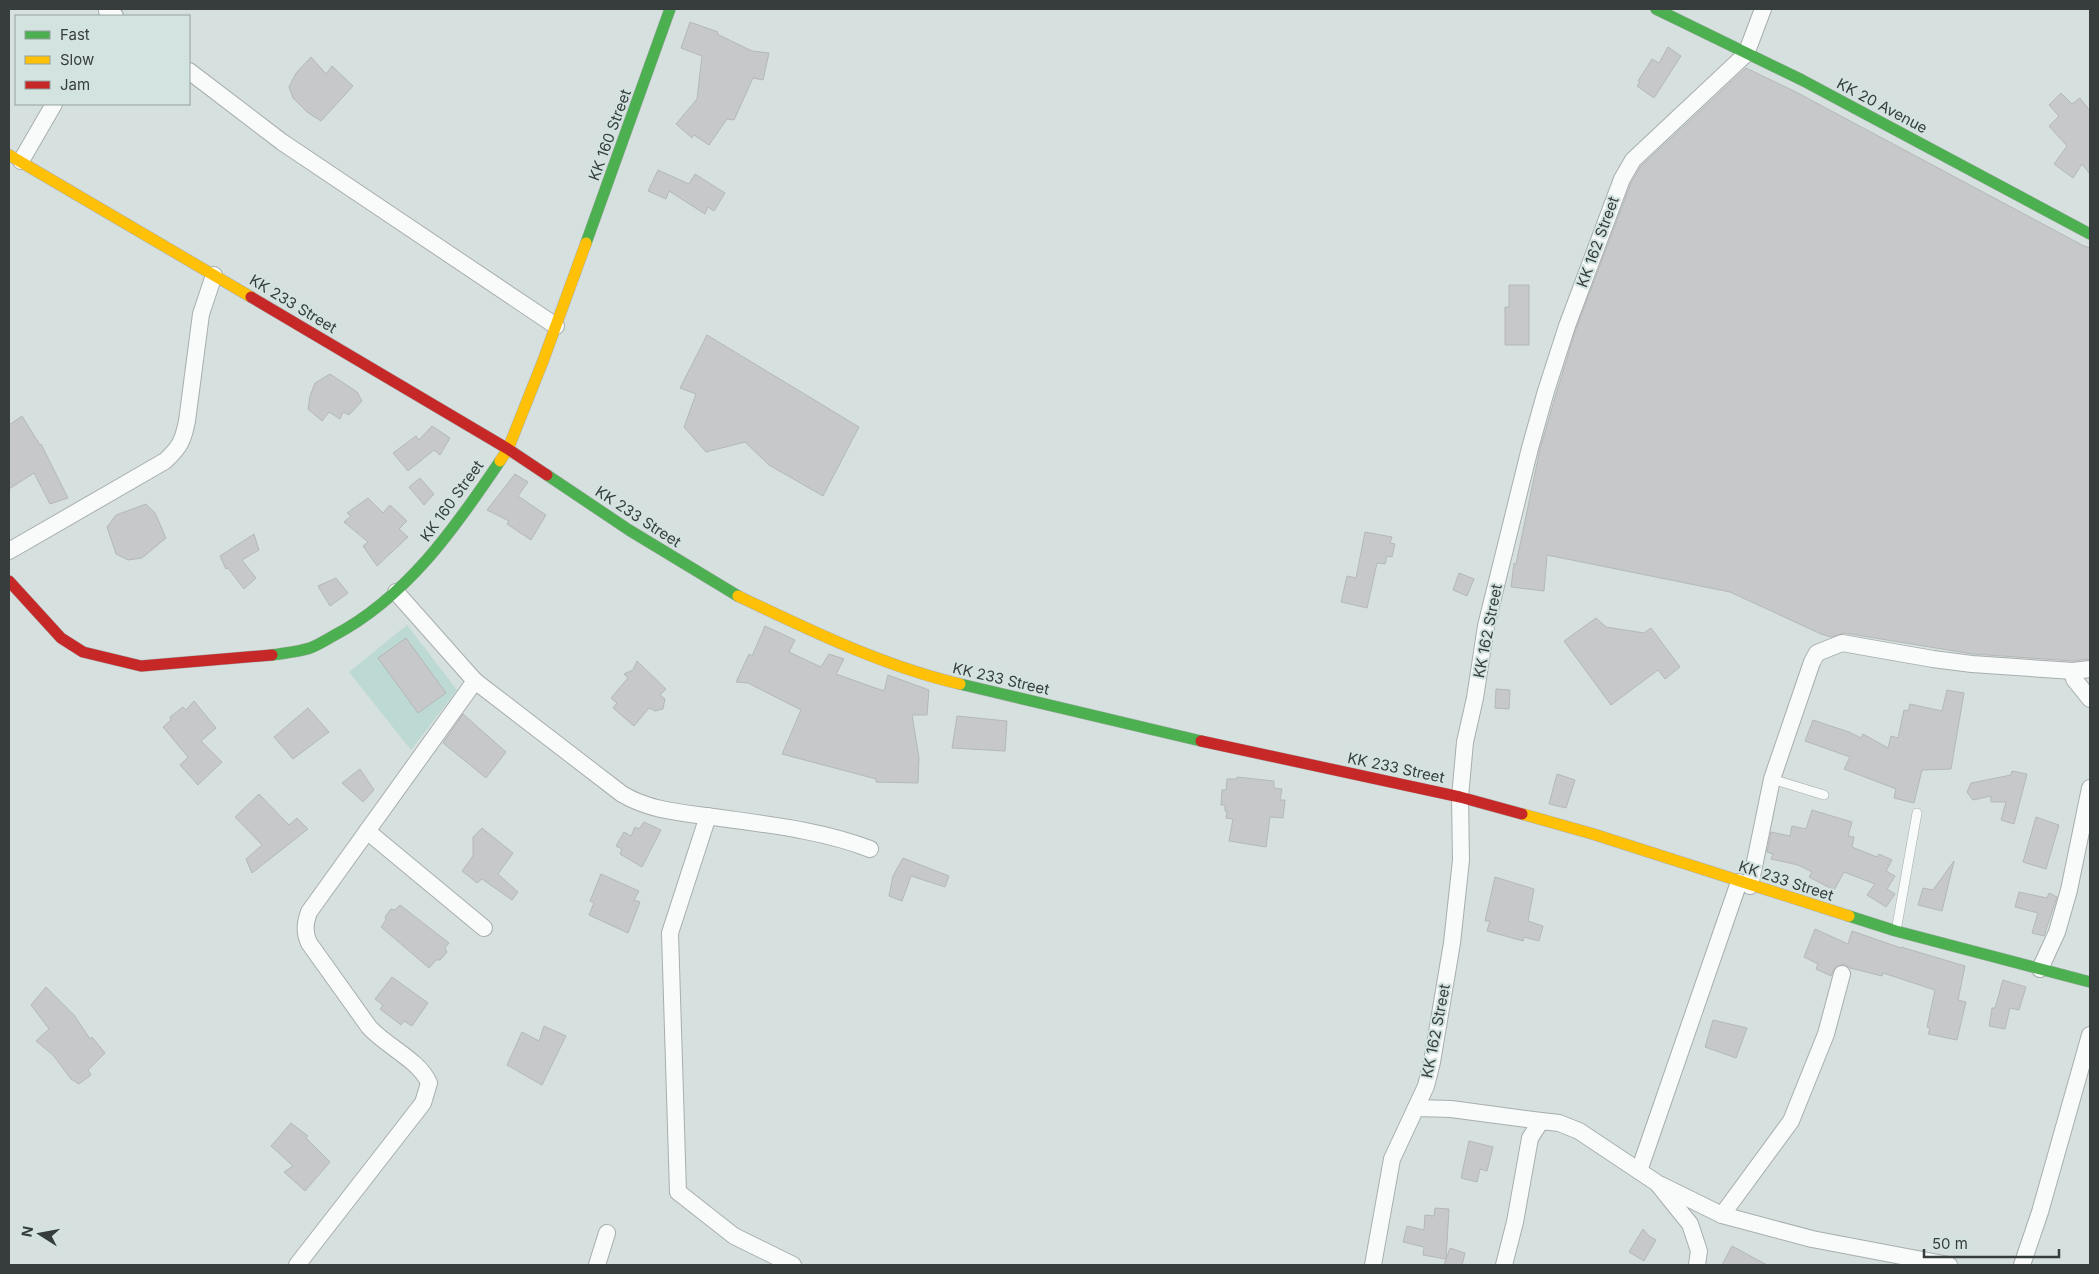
<svg xmlns="http://www.w3.org/2000/svg" width="2099" height="1274" font-family="Inter,sans-serif">
  <style>
    .green { fill: #bdd9d4 }
    .building { fill: #c6c8c9; stroke: #b5b8b8 }
    .lines { fill: none; stroke-linecap: round; stroke-linejoin: round }
    .lane-casing { stroke: #a8aeae; stroke-width: 10 }
    .street-casing { stroke: #a8aeae; stroke-width: 18 }
    .fast-casing { stroke: #a8aeae; stroke-width: 12 }
    .slow-casing { stroke: #a8aeae; stroke-width: 12 }
    .jam-casing { stroke: #a8aeae; stroke-width: 12 }
    .lane { stroke: #f9fafa; stroke-width: 9 }
    .street { stroke: #f9fafa; stroke-width: 16 }
    .fast { stroke: #4caf50; stroke-width: 11 }
    .slow { stroke: #ffc107; stroke-width: 11 }
    .jam { stroke: #c62828; stroke-width: 11 }
    .labels { text-anchor: middle; stroke-width: 4; stroke-linejoin: round; paint-order: stroke }
    .street-label { font-size: 15px; fill: #373d3c; stroke: #d3e3e0 }
  </style>
  <rect width="100%" height="100%" fill="#d6e0de"/>
  <path class="green" d="M407,625L457,690L411,750L349,672Z"/>
  <g class="building">
    <path d="M690,22L718,32L717,34L752,51L769,53L763,80L753,78L734,120L727,119L709,145L694,135L692,138L676,124L697,99L702,56L681,48Z"/>
    <path d="M1668,47L1681,56L1654,98L1637,86L1640,82L1638,81L1652,59L1659,63Z"/>
    <path d="M311,57L326,74L332,66L353,86L321,121L307,112L293,98L289,87L296,73Z"/>
    <path d="M1746,68L1796,92L2084,246L2090,248V659L2073,661L1973,654L1844,633L1831,637L1821,634L1730,592L1547,555L1544,591L1511,587L1514,563L1516,564L1540,449L1556,394L1576,329L1631,183L1641,166Z"/>
    <path d="M2061,93L2072,104L2080,98L2090,111V174L2082,164L2073,178L2054,164L2067,146L2049,126L2059,116L2049,105Z"/>
    <path d="M658,170L689,184L695,174L725,193L714,211L708,207L705,214L669,191L666,199L648,191Z"/>
    <path d="M1509,285H1529V345H1505V307H1509Z"/>
    <path d="M707,335L859,427L823,496L769,465L745,442L706,452L684,427L696,394L680,388Z"/>
    <path d="M330,374L357,392L362,401L349,415L343,412L340,419L329,412L322,421L308,409L310,396L315,383Z"/>
    <path d="M22,416L40,445L41,444L68,498L50,504L34,473L9,489V425Z"/>
    <path d="M432,426L450,438L440,455L434,450L408,471L393,453L416,436L419,440Z"/>
    <path d="M515,474L528,482L518,496L546,515L531,540L507,524L509,521L487,510Z"/>
    <path d="M420,478L434,494L424,505L409,487Z"/>
    <path d="M368,498L383,513L390,505L407,521L399,529L408,537L377,566L363,546L368,542L344,522L351,516L347,513Z"/>
    <path d="M146,504L155,513L166,538L142,558L128,560L116,554L107,527L116,515Z"/>
    <path d="M1365,532L1392,537L1390,543L1395,544L1392,557L1387,556L1385,564L1377,563L1367,608L1341,602L1347,576L1356,578Z"/>
    <path d="M254,534L259,550L242,560L256,578L244,589L228,568L226,569L220,556Z"/>
    <path d="M1459,573L1474,579L1467,596L1453,590Z"/>
    <path d="M336,578L348,593L330,606L318,586Z"/>
    <path d="M1596,618L1606,627L1644,633L1651,628L1680,667L1665,679L1658,670L1611,705L1564,641Z"/>
    <path d="M765,626L795,640L789,652L821,667L829,654L844,659L836,674L884,691L888,675L929,690L927,715H912L919,758L918,783L876,782V779L782,754L801,710L748,683L736,682L749,654L752,656Z"/>
    <path d="M406,638L446,693L418,713L378,658Z"/>
    <path d="M637,661L666,689L660,695L665,699L663,709L655,711L649,708L634,726L613,708L617,703L611,698L628,678L624,674L633,670Z"/>
    <path d="M1496,689L1510,690L1509,709L1495,708Z"/>
    <path d="M1947,690L1964,693L1951,769L1922,770L1914,803L1894,798L1896,789L1844,769L1850,757L1805,741L1813,720L1849,732L1861,738L1863,734L1888,748L1891,736L1898,738L1904,710L1908,711L1910,704L1942,711Z"/>
    <path d="M194,701L216,728L201,741L222,762L198,785L180,765L188,757L163,727L171,720L170,717L183,707L186,710Z"/>
    <path d="M308,708L329,732L293,759L274,737Z"/>
    <path d="M463,714L506,752L486,778L443,743Z"/>
    <path d="M957,716L1007,721L1005,751L952,748Z"/>
    <path d="M360,769L374,790L363,802L342,783Z"/>
    <path d="M2012,771L2027,774L2014,824L2001,820L2006,802H1991V796L1973,800L1967,792L1971,783L2011,775Z"/>
    <path d="M1557,774L1575,780L1566,808L1549,804Z"/>
    <path d="M1237,777L1274,781V788L1282,789L1280,800H1285L1283,818L1270,817L1266,847L1229,841L1233,819L1226,818L1227,811H1225V805H1221L1222,790H1226L1227,779H1237Z"/>
    <path d="M259,794L289,825L297,818L308,829L252,873L246,859L262,845L235,817Z"/>
    <path d="M1812,810L1852,822L1848,836L1854,837L1852,847L1877,857L1879,854L1892,860L1886,871L1895,876L1887,889L1895,894L1886,907L1867,895L1875,884L1844,872L1834,890L1809,877L1812,872L1798,865L1771,859L1773,854L1767,852L1771,832L1790,836L1792,826L1806,829Z"/>
    <path d="M2036,817L2059,825L2046,869L2023,862Z"/>
    <path d="M644,822L661,830L642,867L620,854L622,849L616,846L624,832L631,836L635,827L639,829Z"/>
    <path d="M482,828L513,853L498,874L518,892L512,900L482,879L477,883L462,871L473,856V837Z"/>
    <path d="M903,858L949,876L945,887L911,876L902,901L889,896L893,876Z"/>
    <path d="M1954,861L1942,911L1918,905L1923,888L1933,890Z"/>
    <path d="M601,874L639,891L634,900L640,902L628,933L589,915L594,903L590,901Z"/>
    <path d="M1495,877L1534,889L1528,921L1543,926L1539,941L1524,937L1523,941L1487,931L1490,921H1485Z"/>
    <path d="M2019,892L2047,898L2049,893L2057,897L2044,936L2032,933L2038,913L2015,907Z"/>
    <path d="M400,905L449,943L445,948L447,952L440,960H436L429,968L381,927L386,920L385,917L391,909L395,910Z"/>
    <path d="M1815,929L1848,944L1852,931L1901,948V947L1965,966L1958,1000L1966,1002L1957,1040L1928,1034L1930,1028L1927,1027L1935,990L1883,973L1882,976L1850,968L1844,964L1835,967L1831,976L1816,969L1818,964L1804,957Z"/>
    <path d="M392,977L428,1003L412,1026L404,1021L401,1025L380,1009L383,1005L375,999Z"/>
    <path d="M2003,980L2026,987L2019,1010L2010,1008L2005,1029L1989,1026L1992,1008H1995Z"/>
    <path d="M46,987L74,1015L90,1039L92,1037L105,1053L88,1070L91,1075L79,1084L71,1079L53,1055L36,1041L49,1029L31,1005Z"/>
    <path d="M1713,1020L1747,1028L1736,1058L1705,1047Z"/>
    <path d="M544,1026L566,1036L542,1085L507,1065L522,1032L539,1041Z"/>
    <path d="M291,1123L308,1136L306,1138L330,1162L305,1191L284,1172L293,1166L271,1146Z"/>
    <path d="M1469,1141L1493,1147L1487,1171L1480,1169L1477,1182L1461,1178Z"/>
    <path d="M1435,1208L1449,1209L1446,1259L1423,1255L1424,1247L1403,1242L1407,1226L1424,1230L1425,1215L1434,1216Z"/>
    <path d="M1643,1229L1649,1236L1656,1240L1644,1261L1629,1252Z"/>
    <path d="M1732,1246L1767,1265H1722Z"/>
    <path d="M1450,1248L1465,1253L1462,1265H1444Z"/>
  </g>
  <g class="lines">
    <defs>
      <g id="lane">
        <path d="M1772,779L1824,795"/>
        <path d="M1896,931L1917,813"/>
      </g>
      <g id="street">
        <path d="M107,11L115,16"/>
        <path d="M189,71L282,142L556,326"/>
        <path d="M21,161L54,104"/>
        <path d="M9,551L165,461C180,447 183,441 187,421L201,314L214,275"/>
        <path d="M2073,671L2074,679L2090,699"/>
        <path d="M475,681L622,794C652,812 687,813 721,818C771,825 824,831 870,849"/>
        <path d="M708,816L670,933L678,1192L734,1236L793,1265"/>
        <path d="M367,831L484,928"/>
        <path d="M1750,886L1772,779L1812,662L1817,653L1842,643L1933,659L1972,664L2073,671L2090,669"/>
        <path d="M2040,969L2057,932L2069,890L2090,788"/>
        <path d="M1416,1108L1451,1109L1541,1121L1559,1123L1579,1131L1657,1183L1690,1224L1699,1251L1697,1265"/>
        <path d="M1639,1171L1739,882"/>
        <path d="M1661,1185L1722,1215L1812,1239L1949,1265"/>
        <path d="M1722,1215L1791,1121L1826,1034L1842,974"/>
        <path d="M297,1265L423,1103L429,1083C419,1060 387,1047 369,1027L309,943C304,932 305,923 309,912L475,681L396,592"/>
        <path d="M597,1265L607,1233"/>
        <path d="M1373,1265L1392,1159L1426,1086L1432,1062L1452,943L1461,860L1460,797L1465,742L1475,698L1486,626L1530,448L1546,391L1567,326L1622,179L1633,160L1746,54L1763,9"/>
        <path d="M1504,1265L1515,1222L1530,1138L1541,1121"/>
        <path d="M2022,1265L2040,1212L2090,1035"/>
      </g>
      <g id="fast">
        <path d="M1656,9L1802,80L2090,234"/>
        <path d="M586,243L670,9"/>
        <path d="M547,475L629,530L738,596"/>
        <path d="M272,655C284,653 298,652 310,648C318,645 326,640 333,636C406,598 455,528 500,461"/>
        <path d="M960,684L1201,741"/>
        <path d="M1849,916L1896,931L2090,982"/>
      </g>
      <g id="slow">
        <path d="M9,155L251,297"/>
        <path d="M500,461L508,449L543,361L586,243"/>
        <path d="M738,596C809,630 883,666 960,684"/>
        <path d="M1522,814L1593,834L1849,916"/>
      </g>
      <g id="jam">
        <path d="M251,297L508,449L547,475"/>
        <path d="M9,581L61,638L83,652L141,666L272,655"/>
        <path d="M1201,741L1460,797L1522,814"/>
      </g>
    </defs>
    <use href="#lane" class="lane-casing"/>
    <use href="#street" class="street-casing"/>
    <use href="#fast" class="fast-casing"/>
    <use href="#slow" class="slow-casing"/>
    <use href="#jam" class="jam-casing"/>
    <use href="#lane" class="lane"/>
    <use href="#street" class="street"/>
    <use href="#fast" class="fast"/>
    <use href="#slow" class="slow"/>
    <use href="#jam" class="jam"/>
  </g>
  <g class="labels">
    <g class="street-label">
      <text transform="translate(1882 106) rotate(28)" y="5">KK 20 Avenue</text>
      <text transform="translate(610 135) rotate(-70)" y="5">KK 160 Street</text>
      <text transform="translate(1598 242) rotate(-70)" y="5">KK 162 Street</text>
      <text transform="translate(293 304) rotate(31)" y="5">KK 233 Street</text>
      <text transform="translate(452 501) rotate(-54)" y="5">KK 160 Street</text>
      <text transform="translate(638 517) rotate(33)" y="5">KK 233 Street</text>
      <text transform="translate(1488 631) rotate(-79)" y="5">KK 162 Street</text>
      <text transform="translate(1001 679) rotate(13)" y="5">KK 233 Street</text>
      <text transform="translate(1396 768) rotate(12)" y="5">KK 233 Street</text>
      <text transform="translate(1786 881) rotate(18)" y="5">KK 233 Street</text>
      <text transform="translate(1436 1031) rotate(-79)" y="5">KK 162 Street</text>
    </g>
  </g>
  <rect width="2099" height="1274" fill="none" stroke="#373d3c" stroke-width="20"/>
  <rect x="15" y="15" width="175" height="90" fill="#d3e3e0" stroke="#95a19e"/>
  <rect x="25" y="31" width="25" height="8" fill="#4caf50" stroke="#95a19e"/>
  <text x="60" y="40" font-size="15" fill="#373d3c">Fast</text>
  <rect x="25" y="56" width="25" height="8" fill="#ffc107" stroke="#95a19e"/>
  <text x="60" y="65" font-size="15" fill="#373d3c">Slow</text>
  <rect x="25" y="81" width="25" height="8" fill="#c62828" stroke="#95a19e"/>
  <text x="60" y="90" font-size="15" fill="#373d3c">Jam</text>
  <g transform="translate(40 1234) rotate(281)" stroke="#d3e3e0" stroke-width="4" paint-order="stroke">
  <path d="M0-4L9 19L0 12L-9 19Z" fill="#373d3c"/>
  <text y="-8" font-size="14" font-weight="bold" text-anchor="middle" fill="#373d3c">N</text>
  </g>
  <path d="M1924 1249v8h135v-8" fill="none" stroke="#373d3c" stroke-width="2.5"/>
  <text x="1932" y="1249" font-size="15" fill="#373d3c" stroke="#d3e3e0" stroke-width="4" paint-order="stroke">50 m</text>
</svg>
